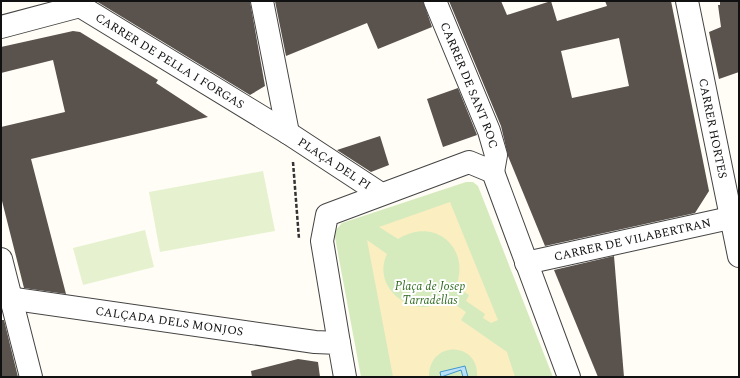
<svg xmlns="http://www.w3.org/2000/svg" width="740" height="378" font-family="Spectral,serif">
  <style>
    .green { fill: #d5ebbd }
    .sand { fill: #fbeec1 }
    .pitch { fill: #e6f2cf }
    .water { fill: #b9e0f7; stroke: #3f96cf }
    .building { fill: #5a524d; fill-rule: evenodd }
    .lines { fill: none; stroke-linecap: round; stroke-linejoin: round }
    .minor-casing { stroke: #444; stroke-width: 24 }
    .tertiary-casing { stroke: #444; stroke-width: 24 }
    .path { stroke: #333; stroke-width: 2.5; stroke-dasharray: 4 2; stroke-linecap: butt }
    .minor { stroke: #fff; stroke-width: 22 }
    .tertiary { stroke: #fff; stroke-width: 22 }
    .labels { text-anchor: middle; stroke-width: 4; stroke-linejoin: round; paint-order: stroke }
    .street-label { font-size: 12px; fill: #111; stroke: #fff }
    .park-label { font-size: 12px; font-style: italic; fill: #2f6b1f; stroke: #fff }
  </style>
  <rect width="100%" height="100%" fill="#fffdf5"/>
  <path class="green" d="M466,182H473L478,186L553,377H361L334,232L342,223Z"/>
  <g class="sand">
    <path d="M450,202L498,320L491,323L483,318L485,314L466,301L469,295L456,287C471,247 434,216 398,239L379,227Z"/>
    <path d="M367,240L387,254C369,291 422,326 450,295L447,299L466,312L461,320L507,352L515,377H477C480,342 429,339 429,377H393Z"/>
  </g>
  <g class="pitch">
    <path d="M263,171L275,231L160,252L149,192Z"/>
    <path d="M145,230L154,267L83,285L73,248Z"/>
  </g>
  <path class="water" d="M465,366L468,377H463L461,370L441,377L440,372Z"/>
  <g class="building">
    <path d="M96,1H250L265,86L250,95Z"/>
    <path d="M275,1H423L432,27L378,49L367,23L286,56Z"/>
    <path d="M449,1H501L507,15L551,1L557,21L607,6L605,1H671L709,191L695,213L545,246L508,156L501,126ZM619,38L629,86L572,98L561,51Z"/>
    <path d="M720,1H739V72L719,79L709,32L721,27L718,5H720Z"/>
    <path d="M73,31L80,32L158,80L156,83L208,117L31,159L66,294L24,288L1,197V127L65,112L53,60L1,73V47Z"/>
    <path d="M458,88L477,135L443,147L427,99Z"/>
    <path d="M380,136L389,165L371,172L337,150Z"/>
    <path d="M614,256L624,377H598L554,270Z"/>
    <path d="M1,320H4L18,377H1Z"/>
    <path d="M298,359L318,362L320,377H252L251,371Z"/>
  </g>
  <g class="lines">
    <defs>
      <g id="minor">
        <path d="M262,1L288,133"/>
        <path id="s1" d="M435,1L489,131L496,155L493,172"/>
        <path id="s2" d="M687,1L739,256"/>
        <path id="s3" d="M1,27L80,6L288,133L381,194"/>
        <path d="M1,259L31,377"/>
        <path id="s4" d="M526,263L739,216"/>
        <path d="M339,343L322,241L327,215L469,162L493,172L569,377"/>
      </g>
      <g id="tertiary">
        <path id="s5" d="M1,297L315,342L339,343L345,377"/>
      </g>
    </defs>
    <use href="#minor" class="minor-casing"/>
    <use href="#tertiary" class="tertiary-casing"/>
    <path class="path" d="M293,162L299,239"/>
    <use href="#minor" class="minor"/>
    <use href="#tertiary" class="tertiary"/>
  </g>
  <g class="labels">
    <g class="street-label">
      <text dy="4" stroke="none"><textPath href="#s3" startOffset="187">CARRER DE PELLA I FORGAS</textPath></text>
      <text dy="4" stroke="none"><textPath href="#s1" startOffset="91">CARRER DE SANT ROC</textPath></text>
      <text dy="4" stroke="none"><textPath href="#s2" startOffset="130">CARRER HORTES</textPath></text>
      <text dy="4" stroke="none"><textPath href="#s3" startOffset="381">PLAÇA DEL PI</textPath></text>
      <text dy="4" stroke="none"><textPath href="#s4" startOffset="109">CARRER DE VILABERTRAN</textPath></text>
      <text dy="4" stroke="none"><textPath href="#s5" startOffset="170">CALÇADA DELS MONJOS</textPath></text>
    </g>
    <g class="park-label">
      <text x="430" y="290">Plaça de Josep<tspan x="430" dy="14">Tarradellas</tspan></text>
    </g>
  </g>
  <rect width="740" height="378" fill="none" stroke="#111111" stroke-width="4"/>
</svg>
